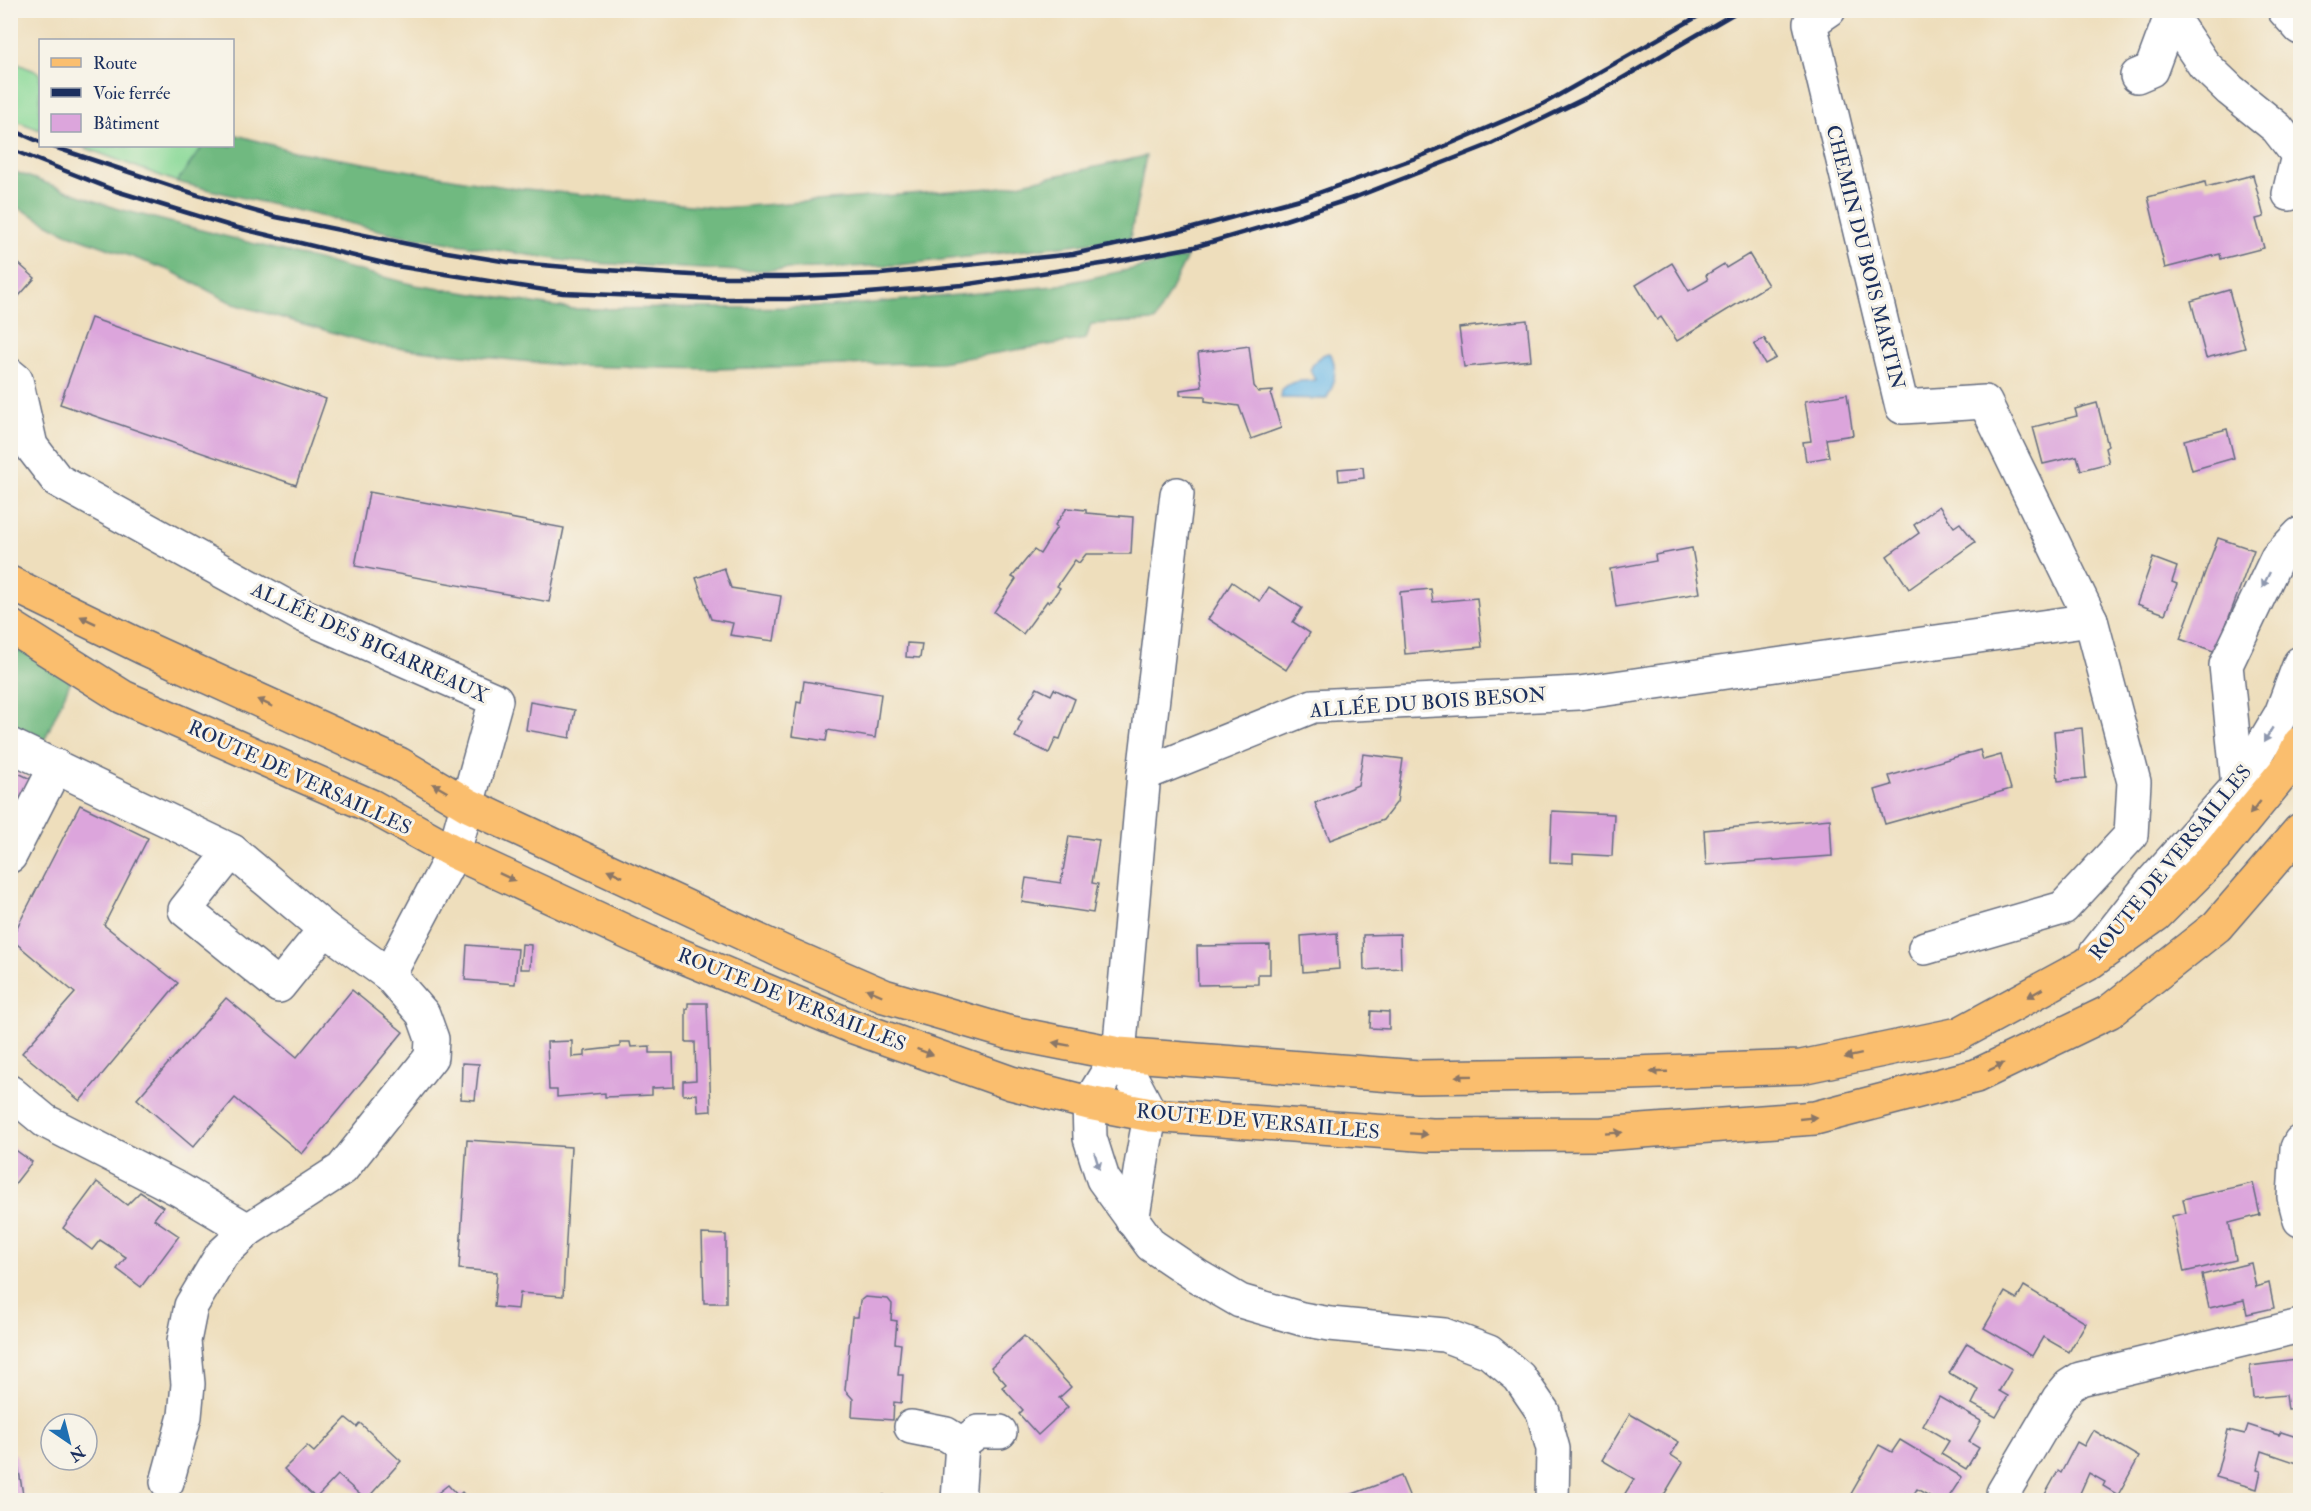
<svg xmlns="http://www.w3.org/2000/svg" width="2311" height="1511" font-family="'IM FELL Double Pica',serif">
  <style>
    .green { fill: #8ad998; stroke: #52847b; stroke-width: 1.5 }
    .forest { fill: #6fb980; stroke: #45746f; stroke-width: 1.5 }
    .water { fill: #70bbe9; stroke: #4675a4; stroke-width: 1.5 }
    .building { fill: #dca5dc }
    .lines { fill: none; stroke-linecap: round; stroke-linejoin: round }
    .minor-casing { stroke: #656c7f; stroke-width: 36 }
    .major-casing { stroke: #656c7f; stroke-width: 36 }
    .minor { stroke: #fff; stroke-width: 33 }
    .major { stroke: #fabe6e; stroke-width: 33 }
    .rail { stroke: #1b2f5e; stroke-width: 4.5 }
    .oneway { fill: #8d97ae }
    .oneway2 { fill: #8a7666 }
    .labels { text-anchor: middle; stroke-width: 6; stroke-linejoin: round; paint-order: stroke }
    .street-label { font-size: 20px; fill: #1b2f5e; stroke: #f7f3e8 }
  </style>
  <rect width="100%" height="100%" fill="#f7f3e8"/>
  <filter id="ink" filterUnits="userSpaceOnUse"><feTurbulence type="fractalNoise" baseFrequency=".0167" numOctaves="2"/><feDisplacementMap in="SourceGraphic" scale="12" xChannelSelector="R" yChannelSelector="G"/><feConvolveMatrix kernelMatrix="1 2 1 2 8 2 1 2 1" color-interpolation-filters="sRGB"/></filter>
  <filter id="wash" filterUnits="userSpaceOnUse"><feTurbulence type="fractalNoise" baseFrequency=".008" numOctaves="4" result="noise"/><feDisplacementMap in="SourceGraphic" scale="24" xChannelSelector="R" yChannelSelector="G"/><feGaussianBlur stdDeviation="1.35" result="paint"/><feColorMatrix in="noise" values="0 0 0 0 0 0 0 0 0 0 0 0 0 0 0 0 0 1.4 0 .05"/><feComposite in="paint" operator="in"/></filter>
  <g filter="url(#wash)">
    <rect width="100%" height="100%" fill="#eedebc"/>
    <g class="green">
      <path d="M11,61L40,73V130L11,119Z"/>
      <path d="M80,146H203L177,182Z"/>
    </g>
    <g class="forest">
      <path d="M233,134L293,151L505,187L721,208L1004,187L1146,156L1130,238L898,265L739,271L574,262L399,235L177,182L203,146H232Z"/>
      <path d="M10,170L115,208L415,285L572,309L830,307L1054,286L1187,257L1155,321L1091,324L1086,339L940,362L716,369L570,366L380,346L234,304L171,271L66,233L11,204Z"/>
      <path d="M10,635L78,665L44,741L11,723Z"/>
    </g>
    <path class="water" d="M1328,353L1331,354C1337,369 1335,385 1326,399L1281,398L1282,390C1292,379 1302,382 1315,380L1310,370C1314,361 1319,355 1328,353Z"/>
    <g id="blocks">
      <g class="building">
        <path d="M2253,175L2264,217L2256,219L2264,248L2221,259L2220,254L2165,268L2148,197L2205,182L2206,187Z"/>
        <path d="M1749,254L1768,285L1677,341L1661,317L1657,320L1636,285L1672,263L1689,291L1708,280L1706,275L1724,264L1726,268Z"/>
        <path d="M10,256L35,278L10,306Z"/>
        <path d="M2229,290L2245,348L2206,358L2191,301Z"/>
        <path d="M91,318L326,399L296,485L60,404Z"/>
        <path d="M1527,320L1531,360L1464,367L1459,328Z"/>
        <path d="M1764,338L1776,358L1765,364L1754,345Z"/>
        <path d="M1249,346L1254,386L1258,392L1273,391L1271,395L1281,428L1251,439L1239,406L1205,401V396L1180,395V390L1202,387L1198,353Z"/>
        <path d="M1847,394L1853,435L1826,439L1829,457L1806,461L1803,442L1811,441L1805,401Z"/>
        <path d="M2097,403L2108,446L2105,448L2109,463L2081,470L2077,456L2043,464L2033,427L2077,416L2075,409Z"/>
        <path d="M2227,429L2234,458L2192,470L2184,440Z"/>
        <path d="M1363,467L1364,478L1339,481L1338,469Z"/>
        <path d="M369,492L564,528L549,602L355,566Z"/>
        <path d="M1939,506L1954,527L1960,523L1975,542L1909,589L1887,556L1919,533L1914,525Z"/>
        <path d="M1067,508L1086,510V513L1133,517L1131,554H1086L1079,563L1075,560L1057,586L1060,588L1049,603L1047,601L1023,634L994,612L1016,579L1012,577L1034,550L1040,554L1057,527L1055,525Z"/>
        <path d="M2218,538L2254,550L2216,652L2180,639Z"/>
        <path d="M1692,548L1700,593L1616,607L1610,569L1656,561L1655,555Z"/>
        <path d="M2153,558L2177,567L2172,582L2177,584L2165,614L2137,604Z"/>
        <path d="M724,568L731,588L781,596L774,641L730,635L733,623L711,619L696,578Z"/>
        <path d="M1232,582L1260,601L1269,587L1302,608L1293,622L1310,633L1286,670L1208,619Z"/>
        <path d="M1431,589L1433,602L1477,598L1482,647L1405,654L1400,592Z"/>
        <path d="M907,643L922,644L920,658L906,657Z"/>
        <path d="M804,681L881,694L875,738L828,730L826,741L792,736L797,702L801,703Z"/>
        <path d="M1037,688L1051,695L1054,689L1075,699L1060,739L1056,738L1049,753L1015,737L1022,722L1018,719Z"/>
        <path d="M530,702L575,710L570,738L526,730Z"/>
        <path d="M2082,728L2086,778L2058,781L2054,731Z"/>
        <path d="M1980,750L1983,760L2001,755L2011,789L1885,824L1875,790L1892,785L1889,776Z"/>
        <path d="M1363,754L1403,759L1397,802L1383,820L1330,840L1315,803L1358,785Z"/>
        <path d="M10,769L43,785L10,853Z"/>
        <path d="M80,805L148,838L104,925L178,983L80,1101L22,1053L75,993L11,939Z"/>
        <path d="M1552,811L1614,814L1612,856L1573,854V863L1550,862Z"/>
        <path d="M1830,819L1832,856L1706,865L1704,830Z"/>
        <path d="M1069,836L1099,840L1092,883L1098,884L1093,913L1022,902L1026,878L1061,883Z"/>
        <path d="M1337,933L1339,969L1303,972L1301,936Z"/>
        <path d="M1400,934L1401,968L1364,970L1363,935Z"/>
        <path d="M522,944L531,945L530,969H520Z"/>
        <path d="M467,945L518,949L515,984L465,980Z"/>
        <path d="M1270,945V974H1258V984L1198,985L1197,946Z"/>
        <path d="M352,990L403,1032L302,1154L235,1098L193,1147L137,1099L226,998L297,1057Z"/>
        <path d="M688,1003H707L711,1111L698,1112L697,1094L683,1095V1081L696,1080L695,1042H686V1009H688Z"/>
        <path d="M1371,1011L1389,1012V1029L1370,1028Z"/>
        <path d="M572,1041V1057L585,1056V1051L620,1047V1042H630L631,1047L650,1046V1053H673L674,1087L652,1088V1095L605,1097V1093L557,1097V1090H549L547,1042Z"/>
        <path d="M462,1063L479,1064L475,1100L461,1099Z"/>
        <path d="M467,1140L571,1147L563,1296L520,1293L518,1309L494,1307L497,1272L459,1269Z"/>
        <path d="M10,1146L32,1162L10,1190Z"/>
        <path d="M97,1182L127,1205L140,1192L163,1207L154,1219L179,1236L141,1287L117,1269L126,1257L100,1240L92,1250L63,1228Z"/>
        <path d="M2253,1183L2260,1215L2229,1223L2236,1260L2184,1272L2172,1216L2186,1213L2183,1199Z"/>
        <path d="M702,1234L726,1235V1303H704Z"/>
        <path d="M2251,1263L2256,1287L2269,1283L2274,1308L2247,1314L2244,1300L2209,1308L2202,1275Z"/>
        <path d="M2024,1286L2086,1323L2069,1352L2043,1337L2032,1356L1984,1328L2005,1292L2017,1299Z"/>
        <path d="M865,1297L888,1299L892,1304L891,1320L897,1321L895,1343L901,1344L898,1375H903L901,1403L894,1402L893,1420L852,1417L853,1399L845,1390L852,1317H858L860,1301Z"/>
        <path d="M1024,1336L1071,1387L1059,1398L1068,1407L1038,1435L1019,1414L1023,1410L1002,1387L1006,1384L991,1367Z"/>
        <path d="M1967,1343L2012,1369L1999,1391L2008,1396L1996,1417L1972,1404L1979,1390L1949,1373Z"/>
        <path d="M2297,1360L2300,1385V1409L2288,1410L2286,1395L2253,1398L2250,1366Z"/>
        <path d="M1939,1397L1981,1421L1969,1442L1979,1448L1966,1469L1941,1454L1949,1441L1923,1426Z"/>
        <path d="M1630,1414L1679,1442L1671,1455L1683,1463L1661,1500H1621L1634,1479L1602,1460Z"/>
        <path d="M346,1418L357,1427L360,1423L401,1461L366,1500L338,1475L316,1498L284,1469L307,1446L314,1452Z"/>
        <path d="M2248,1425L2279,1435L2281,1432L2300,1438V1464L2262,1451L2257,1470L2261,1471L2257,1489L2216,1477L2228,1430L2245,1434Z"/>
        <path d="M2093,1430L2139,1457L2118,1495L2103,1486L2105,1482L2089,1473L2077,1500H2047L2043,1498L2058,1471L2061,1473L2077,1442L2084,1446Z"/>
        <path d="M1900,1440L1962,1477L1947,1500H1936L1917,1489L1910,1500H1863L1851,1494L1879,1445L1892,1452Z"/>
        <path d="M16,1454L24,1500H10V1455Z"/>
        <path d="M1401,1476L1411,1500H1343L1342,1498Z"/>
        <path d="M448,1485L458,1496L462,1492L469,1500H429Z"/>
        <path d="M884,1495L887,1500H872Z"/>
      </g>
    </g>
  </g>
  <g filter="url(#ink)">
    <use href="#blocks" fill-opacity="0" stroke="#656c7f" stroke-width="1.5"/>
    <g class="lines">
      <defs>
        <g id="minor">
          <path d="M1829,10L1810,23L1902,407L1985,402L2091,620L2134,782L2131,835L2063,908L1925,948"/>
          <path d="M2284,10L2300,28"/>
          <path d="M2171,16L2204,65L2230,90L2277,128L2298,155L2289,194"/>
          <path d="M2137,76L2151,70L2171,16L2168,10"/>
          <path d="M10,375L16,380L31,446L57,480L300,614L496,700L454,852L389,975"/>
          <path d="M1177,494L1144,774L1119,1054L1089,1103L1090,1138L1103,1179L1151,1245L1197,1276L1240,1301L1302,1319L1330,1324L1444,1335L1489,1352L1519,1377L1543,1412L1553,1449L1552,1500"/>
          <path d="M10,745L232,851L325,929L389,975L423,1014L432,1039L431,1057L342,1169L248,1230L222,1254L191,1306L184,1341L188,1384L185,1416L167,1482"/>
          <path d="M1144,774L1313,706L1579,693L2091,620"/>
          <path d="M2238,786L2226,665L2277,558L2300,534"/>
          <path d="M232,851L185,910L279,986L325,929"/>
          <path d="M10,856L56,766"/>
          <path d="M2096,953L2153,881L2238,786L2281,714L2300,663"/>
          <path d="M1119,1054L1151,1115C1142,1149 1139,1185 1132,1220"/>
          <path d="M10,1092L45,1121L180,1190L248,1230"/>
          <path d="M2300,1142L2297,1148L2294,1197L2300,1220"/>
          <path d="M911,1427L946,1434L962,1444L978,1432H1000"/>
          <path d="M958,1500L962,1444"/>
          <path d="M2004,1500L2003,1493L2059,1398L2069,1386L2080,1379L2300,1326"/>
        </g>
        <g id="major">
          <path d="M10,583L142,647L399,764L468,805L785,953L884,996L1007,1032L1119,1054L1418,1077L1604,1074L1801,1067L1959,1034L2086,965L2156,915L2215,856L2289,766L2300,743"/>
          <path d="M10,626L123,697L371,806L454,852L648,942L851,1026L1011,1083L1089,1103L1151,1115L1431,1135L1602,1134L1815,1118L1976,1076L2109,1012L2217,926L2300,830"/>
        </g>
      </defs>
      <use href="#minor" class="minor-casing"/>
      <use href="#major" class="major-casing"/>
      <use href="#minor" class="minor"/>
      <use href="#major" class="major"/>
      <g class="rail">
        <path d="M10,129L40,142"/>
        <path d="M51,146L198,195L276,217L447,252L508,262L588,269L726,277H793L881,274L1073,254L1189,229L1307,197L1424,155L1543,104L1709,10"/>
        <path d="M10,149L116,191L234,227L396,266L563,293L718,299H789L845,295L962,285L1108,263L1194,247L1273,224L1356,197L1491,144L1602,90L1740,10"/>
      </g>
    </g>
    <defs><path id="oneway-solid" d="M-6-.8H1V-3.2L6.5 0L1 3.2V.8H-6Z" transform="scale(1.5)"/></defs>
    <g class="oneway">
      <use href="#oneway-solid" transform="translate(2266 580) rotate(116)"/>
      <use href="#oneway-solid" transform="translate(2268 735) rotate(121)"/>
      <use href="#oneway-solid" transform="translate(1097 1161) rotate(73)"/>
    </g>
    <g class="oneway2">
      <use href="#oneway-solid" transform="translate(88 620) rotate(-154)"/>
      <use href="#oneway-solid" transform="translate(265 703) rotate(-155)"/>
      <use href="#oneway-solid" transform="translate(440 788) rotate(-150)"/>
      <use href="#oneway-solid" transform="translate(2255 808) rotate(129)"/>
      <use href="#oneway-solid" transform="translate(615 873) rotate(-155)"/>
      <use href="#oneway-solid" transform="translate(507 877) rotate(25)"/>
      <use href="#oneway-solid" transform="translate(874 992) rotate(-157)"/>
      <use href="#oneway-solid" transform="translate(2035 993) rotate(151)"/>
      <use href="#oneway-solid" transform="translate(1061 1044) rotate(-170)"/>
      <use href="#oneway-solid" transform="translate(925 1052) rotate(20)"/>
      <use href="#oneway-solid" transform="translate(1853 1056) rotate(168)"/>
      <use href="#oneway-solid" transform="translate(1996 1067) rotate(-26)"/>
      <use href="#oneway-solid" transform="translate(1659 1072) rotate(178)"/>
      <use href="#oneway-solid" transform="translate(1464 1076) rotate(179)"/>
      <use href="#oneway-solid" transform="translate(1808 1118) rotate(-6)"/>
      <use href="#oneway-solid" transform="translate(1614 1133) rotate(-4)"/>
      <use href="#oneway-solid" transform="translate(1419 1134) rotate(4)"/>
    </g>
  </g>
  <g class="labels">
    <g class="street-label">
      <text transform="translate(1866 257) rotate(76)" y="7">CHEMIN DU BOIS MARTIN</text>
      <text transform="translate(370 642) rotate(25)" y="7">ALLÉE DES BIGARREAUX</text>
      <text transform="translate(1428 702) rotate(-4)" y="7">ALLÉE DU BOIS BESON</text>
      <text transform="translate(300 777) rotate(25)" y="7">ROUTE DE VERSAILLES</text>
      <text transform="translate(2170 862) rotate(-51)" y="7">ROUTE DE VERSAILLES</text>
      <text transform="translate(792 999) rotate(22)" y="7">ROUTE DE VERSAILLES</text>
      <text transform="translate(1258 1121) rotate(5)" y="7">ROUTE DE VERSAILLES</text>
    </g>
  </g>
  <rect width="2311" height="1511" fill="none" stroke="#f7f3e8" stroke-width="36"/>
  <rect x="39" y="39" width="195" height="108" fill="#f7f3e8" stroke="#9fa5b1" stroke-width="1.5"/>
  <rect x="51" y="58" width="30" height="9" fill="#fabe6e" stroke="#9fa5b1" stroke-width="1.5"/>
  <text x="93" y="69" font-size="18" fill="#1b2f5e">Route</text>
  <rect x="51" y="88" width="30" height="9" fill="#1b2f5e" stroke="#9fa5b1" stroke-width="1.5"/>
  <text x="93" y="99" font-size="18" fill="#1b2f5e">Voie ferrée</text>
  <rect x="51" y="114" width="30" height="18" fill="#dca5dc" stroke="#9fa5b1" stroke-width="1.5"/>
  <text x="93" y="129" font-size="18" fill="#1b2f5e">Bâtiment</text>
  <g transform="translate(69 1442) rotate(145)"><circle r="28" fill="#f7f3e8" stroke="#9fa5b1" stroke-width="1.5"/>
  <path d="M0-4.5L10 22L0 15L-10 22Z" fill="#1f6fb2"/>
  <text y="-9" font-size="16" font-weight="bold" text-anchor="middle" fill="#1b2f5e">N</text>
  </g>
</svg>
